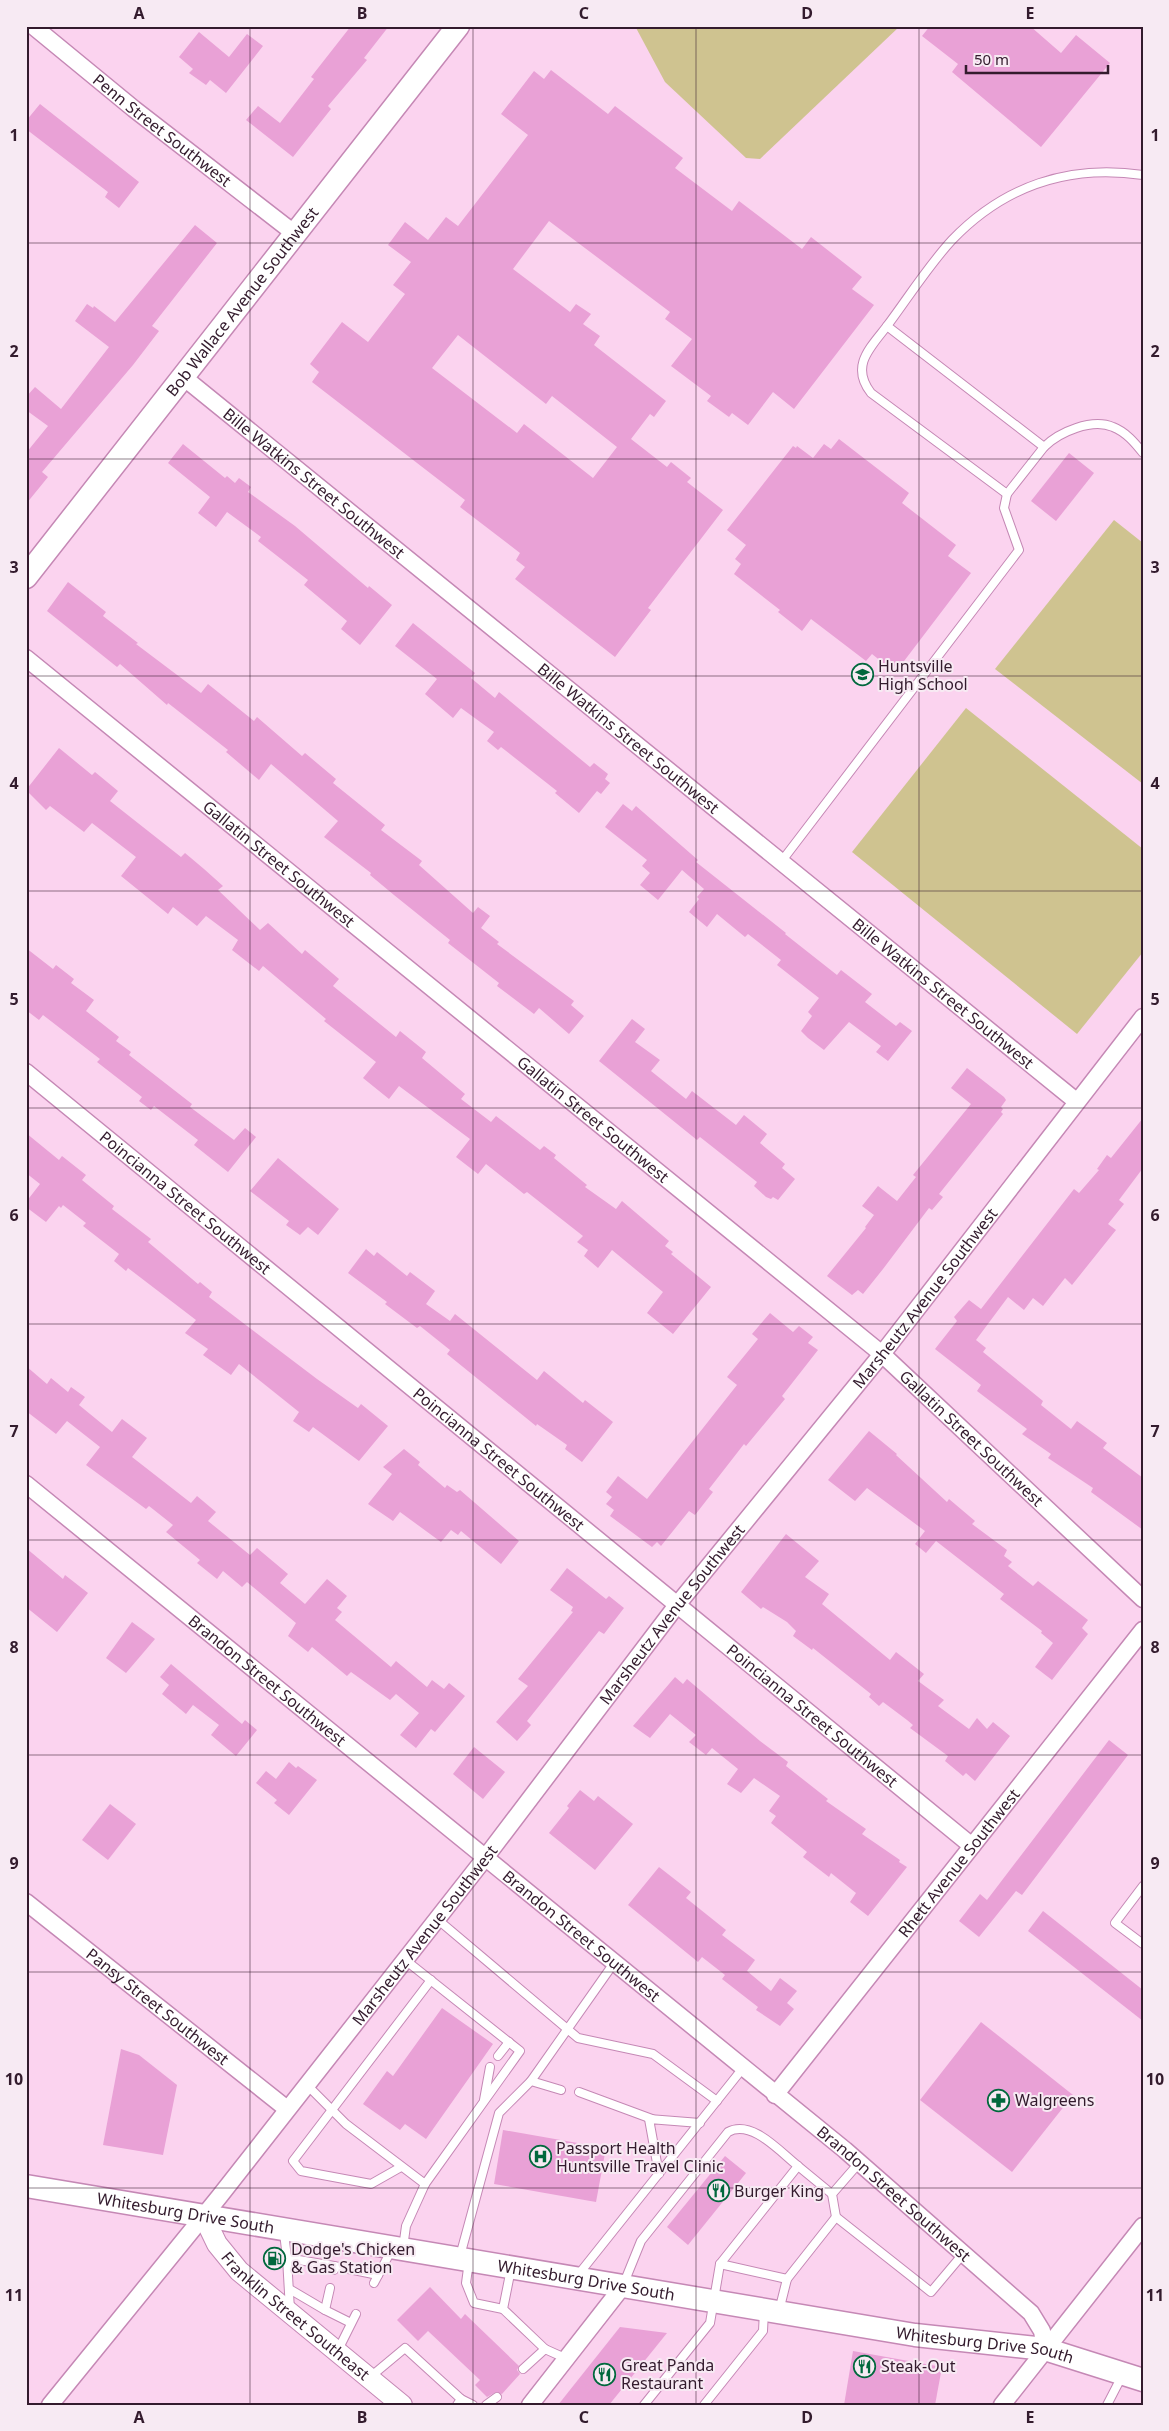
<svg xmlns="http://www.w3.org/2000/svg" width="1169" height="2431" font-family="'Noto Sans',sans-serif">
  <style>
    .green { fill: #cfc390 }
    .building { fill: #e9a1d6; fill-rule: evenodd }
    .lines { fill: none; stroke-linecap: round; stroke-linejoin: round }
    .service-casing { stroke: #c588b5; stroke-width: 10 }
    .minor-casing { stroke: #c588b5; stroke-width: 19 }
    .tertiary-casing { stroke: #c588b5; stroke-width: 22 }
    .secondary-casing { stroke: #c588b5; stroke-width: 25 }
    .service { stroke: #fff; stroke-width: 8 }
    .minor { stroke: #fff; stroke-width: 16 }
    .tertiary { stroke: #fff; stroke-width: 20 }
    .secondary { stroke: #fff; stroke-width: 22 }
    .grid { fill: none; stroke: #331b2d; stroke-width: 1; stroke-opacity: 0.55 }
    .labels { text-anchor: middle; stroke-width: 4; stroke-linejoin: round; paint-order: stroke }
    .street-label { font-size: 16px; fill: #331b2d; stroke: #f7eaf3 }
    .poi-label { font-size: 16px; fill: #331b2d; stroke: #f7eaf3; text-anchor: start }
    .neatline { fill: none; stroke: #331b2d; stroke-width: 2 }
    .grid-label { font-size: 16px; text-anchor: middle; font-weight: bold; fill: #331b2d }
  </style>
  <rect width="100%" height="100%" fill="#fbd3ef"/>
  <g class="green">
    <path d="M635,26H900L760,159L746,158L665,82Z"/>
    <path d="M1114,520L1143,543V784L995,669Z"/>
    <path d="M966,708L1143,849V952L1077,1034L852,852Z"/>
  </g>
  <g class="building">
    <path d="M351,26H389L364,58L367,60L328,106L331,109L293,157L246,120L258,106L280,123L314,79L311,77Z"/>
    <path d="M930,26H1030L1061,53L1076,35L1110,63L1041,147L952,72L958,64L922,36Z"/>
    <path d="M199,32L229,57L247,34L263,46L226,93L210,80L206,85L189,73L193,69L179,57Z"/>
    <path d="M551,70L608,114L615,106L683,158L675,168L732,211L739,201L802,249L811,237L862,277L852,289L874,305L794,409L773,392L748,425L732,413L729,417L707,401L711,396L671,366L692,339L665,319L670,312L549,221L513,269L570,312L576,304L591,314L583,324L600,336L594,345L666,401L654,417L650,414L631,439L667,467L671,462L691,478L687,482L723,510L648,608L651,610L615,657L515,579L525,567L516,560L520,553L460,507L465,500L312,382L319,372L310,364L342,322L368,342L405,294L393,285L411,262L388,245L405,222L428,240L446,217L458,226L528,135L501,114L534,71L544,79ZM458,335L546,404L552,396L617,447L593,478L524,424L517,433L432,368Z"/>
    <path d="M40,104L139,182L119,208L105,197L108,192L26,129V121Z"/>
    <path d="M195,225L217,243L152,326L159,331L133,365L42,472L48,477L26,504V453L48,426L26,410V397L35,387L61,409L109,347L75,321L87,304L93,308L94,306L115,322Z"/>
    <path d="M839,439L909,493L902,503L956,545L948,556L971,573L898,669L890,663L887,666L872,654L866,661L811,619L802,631L778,612L780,610L734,574L741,564L735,559L746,545L727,530L793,446L796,448L797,446L813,458L824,444L831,449Z"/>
    <path d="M183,444L225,478L227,476L235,483L239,478L251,487L248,492L295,526L368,588L369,586L392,605L360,645L341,629L347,621L304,585L308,580L258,541L261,537L227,512L216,527L198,513L210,497L168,463Z"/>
    <path d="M1069,453L1094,473L1056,521L1031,501Z"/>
    <path d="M68,582L106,612L103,616L138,643L136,644L201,693L208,684L254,721L257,717L302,756L305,753L336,779L333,783L385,825L381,830L422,861L419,865L473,913L478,907L490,916L481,928L499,942L497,944L574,1001L571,1005L584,1016L569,1034L539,1008L534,1014L497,986L499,983L448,943L450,940L394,895L370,875L371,873L324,837L338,821L271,764L259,780L226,752L228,750L168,703L167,705L120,664L117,667L47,611Z"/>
    <path d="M413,623L475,673L471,678L495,698L499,692L590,767L594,763L608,774L605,779L610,783L601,794L597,791L579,813L555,793L557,791L501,747L498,750L487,741L494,732L461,708L453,718L425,694L437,679L395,646Z"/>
    <path d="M59,748L92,775L95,772L118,791L110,801L181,857L185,853L204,869L223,886L218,890L260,930L268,923L302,954L305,950L339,979L333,986L396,1037L400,1031L426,1052L422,1058L465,1094L461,1099L491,1122L496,1116L540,1150L544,1146L556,1155L554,1158L587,1185L585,1187L616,1209L622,1201L669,1241L665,1246L673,1252L671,1254L711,1287L673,1334L647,1313L663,1292L612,1250L598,1268L584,1256L588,1250L577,1242L583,1236L527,1192L524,1194L486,1164L478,1174L456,1157L470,1139L399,1086L389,1099L363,1078L376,1062L324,1021L326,1019L263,966L259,971L232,950L238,940L206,916L197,926L173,907L168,914L121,876L136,857L92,823L84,832L50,806L46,810L26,790Z"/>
    <path d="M623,804L632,811L636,806L698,860L696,862L786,933L785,934L837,975L841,970L872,994L865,1002L896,1026L900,1022L912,1031L888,1061L876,1052L881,1046L849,1022L824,1050L808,1038L801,1031L812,1016L808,1012L819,998L777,965L781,960L748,934L745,937L717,914L707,927L689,912L699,899L697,897L704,889L682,870L658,900L640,885L650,873L642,866L647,860L605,827Z"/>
    <path d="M26,948L53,969L56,965L74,979L71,983L94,1000L86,1011L119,1037L116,1041L131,1052L129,1055L192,1104L190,1107L234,1140L245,1128L256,1137L228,1172L194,1145L198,1140L154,1106L151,1110L139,1101L142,1097L97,1062L100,1059L43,1015L39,1020L26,1010Z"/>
    <path d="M632,1019L645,1029L635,1042L660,1060L651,1071L686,1099L692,1091L736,1125L744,1115L767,1134L760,1143L785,1164L782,1168L795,1179L778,1200L773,1197L771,1199L766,1197L754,1186L757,1182L700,1137L697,1140L599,1061Z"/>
    <path d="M967,1068L1004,1097L1006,1100L1001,1107L1003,1109L1001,1112L1003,1114L939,1194L943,1197L932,1210L929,1208L883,1269L863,1294L858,1290L852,1295L827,1276L866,1228L865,1227L874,1215L862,1206L878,1186L897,1201L916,1177L913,1175L971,1104L951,1088Z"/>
    <path d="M1143,1118V1168L1119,1200L1124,1204L1108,1224L1116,1230L1072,1285L1065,1278L1043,1306L1033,1298L1024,1310L1008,1297L976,1340L986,1348L983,1352L1043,1401L1041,1405L1071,1429L1077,1421L1107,1443L1103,1448L1143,1478V1530L1091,1492L1093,1488L1048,1458L1051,1454L1022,1434L1027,1429L977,1391L981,1385L935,1349L957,1321L954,1317L969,1300L981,1309L1074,1189L1079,1193L1099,1170L1097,1169L1107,1155L1111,1158Z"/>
    <path d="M26,1133L59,1160L62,1156L86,1175L82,1180L114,1206L112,1209L151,1239L148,1242L198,1284L200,1282L212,1292L209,1297L317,1379L358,1408L361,1404L388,1426L359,1461L313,1427L309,1432L293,1421L299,1412L239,1364L231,1375L203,1355L208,1349L185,1333L196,1320L128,1268L126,1271L114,1261L119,1254L83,1226L86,1223L63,1205L61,1208L59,1206L46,1222L26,1207V1202L40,1184L26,1173Z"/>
    <path d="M278,1158L339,1209L318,1235L308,1227L300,1235L286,1225L289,1221L250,1191Z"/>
    <path d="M366,1249L374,1256L377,1252L407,1276L410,1272L435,1291L426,1304L450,1321L455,1314L537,1380L544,1371L583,1403L585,1400L613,1422L582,1462L565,1449L567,1445L537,1424L536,1426L447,1354L450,1350L420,1326L417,1328L385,1304L387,1302L348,1273Z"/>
    <path d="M770,1313L793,1332L799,1326L813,1337L808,1343L818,1350L782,1396L785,1399L746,1446L744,1444L709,1489L713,1492L695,1515L689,1511L661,1546L657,1542L652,1547L610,1516L614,1510L606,1504L612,1497L606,1492L618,1476L647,1499L737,1385L727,1377L758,1339L752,1334Z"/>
    <path d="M26,1366L47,1384L51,1378L68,1392L71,1387L85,1397L79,1405L112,1432L122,1419L147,1438L132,1457L191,1503L197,1496L216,1512L208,1521L250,1555L257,1548L288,1574L280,1583L305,1604L327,1579L347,1596L337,1608L342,1612L335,1620L391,1667L396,1661L427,1687L432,1680L444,1689L449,1683L465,1696L435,1732L431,1729L416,1748L400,1735L419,1713L396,1694L390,1700L351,1672L347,1676L312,1647L308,1652L288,1636L296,1623L247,1582L242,1587L223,1571L217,1579L197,1563L200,1560L166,1532L173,1525L149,1506L146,1509L86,1465L100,1447L67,1421L56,1434L26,1411Z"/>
    <path d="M869,1431L897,1454L896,1455L947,1502L949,1499L975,1521L972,1524L1007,1550L1004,1556L1012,1562L1008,1566L1033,1586L1038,1581L1088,1620L1082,1628L1088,1634L1052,1680L1035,1667L1053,1643L1041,1633L1042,1631L1000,1599L1004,1594L936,1541L926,1553L915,1544L925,1531L867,1488L855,1501L828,1480Z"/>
    <path d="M404,1449L420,1462L418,1465L445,1488L447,1485L457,1492L460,1490L519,1541L501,1564L461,1531L458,1535L451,1530L441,1542L400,1512L393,1521L368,1504L392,1474L383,1467Z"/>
    <path d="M786,1534L819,1561L805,1577L829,1594L822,1604L890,1660L896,1652L924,1674L918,1681L944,1700L938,1706L969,1729L977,1718L987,1729L993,1722L1010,1736L975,1781L966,1773L963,1776L945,1761L948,1756L910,1728L913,1725L907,1720L883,1702L879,1706L869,1697L871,1694L813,1648L812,1650L793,1636L796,1631L787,1622L763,1607L761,1609L741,1592Z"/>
    <path d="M26,1548L63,1579L65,1575L88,1593L57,1632L26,1607Z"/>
    <path d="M567,1568L606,1599L609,1596L624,1608L604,1634L599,1631L527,1721L531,1725L517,1741L496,1722L528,1686L518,1679L573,1612L571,1611L573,1607L550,1590Z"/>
    <path d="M132,1622L155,1639L126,1673L106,1658Z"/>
    <path d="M171,1664L242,1724L245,1720L257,1730L236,1756L211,1735L219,1725L193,1705L186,1714L162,1694L169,1685L160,1677Z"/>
    <path d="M675,1677L683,1684L687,1679L760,1741L788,1762L786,1766L828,1799L826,1801L866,1829L862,1834L900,1860L899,1862L907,1867L868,1916L850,1902L856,1893L831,1873L829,1877L803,1857L807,1852L771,1823L776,1816L769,1811L780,1796L754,1778L741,1793L727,1784L738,1769L712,1748L706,1755L689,1742L696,1735L670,1714L650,1738L633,1726Z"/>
    <path d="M1109,1740L1128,1755L1022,1895L1016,1891L979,1937L959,1921L980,1894L987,1900Z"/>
    <path d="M474,1747L505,1772L483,1799L453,1774Z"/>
    <path d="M289,1762L296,1768L298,1766L317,1780L289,1815L274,1803L277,1800L256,1783L266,1771L276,1779Z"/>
    <path d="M580,1790L594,1801L598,1796L633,1824L595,1870L549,1833L569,1808L567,1806Z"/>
    <path d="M110,1804L136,1824L108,1860L82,1840Z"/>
    <path d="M659,1867L691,1892L686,1898L726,1930L722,1935L755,1960L747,1971L771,1991L780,1978L797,1991L787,2003L794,2009L780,2026L756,2010L758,2007L722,1979L725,1975L702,1957L698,1962L628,1905Z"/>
    <path d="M1043,1911L1143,1990V2021L1028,1931Z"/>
    <path d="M442,2008L493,2044L426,2139L405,2124L400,2130L363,2104L387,2071L393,2076Z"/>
    <path d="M981,2022L1073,2095L1012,2172L920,2100Z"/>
    <path d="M121,2049L139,2055L177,2085L163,2155L103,2145Z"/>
    <path d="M503,2130L606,2148L596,2202L494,2184Z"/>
    <path d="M725,2156L746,2173L688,2245L667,2227Z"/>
    <path d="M430,2287L461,2319L465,2314L519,2366L517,2370L520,2374L502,2394L496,2392L487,2397L475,2385L480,2380L428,2331L418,2341L397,2320Z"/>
    <path d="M620,2327L667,2333L609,2405H558Z"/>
    <path d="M853,2351L942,2367L935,2405H844Z"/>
  </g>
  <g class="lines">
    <defs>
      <g id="service">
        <path d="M1143,175C1069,164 1004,186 952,240C928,266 908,298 887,326L1044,447C1059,432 1092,418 1113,427C1126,432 1135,443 1143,453"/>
        <path d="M887,326C870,348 850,366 871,393L1007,494L1044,447"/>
        <path d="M781,862L1019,550L1004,508L1007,494"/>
        <path d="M1143,1886L1115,1923L1143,1944"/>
        <path d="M437,1919L578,2038L653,2054L717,2101"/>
        <path d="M498,2056L509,2042"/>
        <path d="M531,2081L614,1963"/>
        <path d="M307,2085L346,2124L425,2184L520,2051L404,1959"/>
        <path d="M579,2092L652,2119"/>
        <path d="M484,2100L490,2067"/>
        <path d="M401,2167L371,2184L301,2171L293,2161L431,1980"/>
        <path d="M659,2174L649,2119L700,2123"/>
        <path d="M836,2217L832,2194L859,2163"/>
        <path d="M284,2233L287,2258"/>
        <path d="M403,2248L406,2226L425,2184"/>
        <path d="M460,2256L499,2113L531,2081L561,2090"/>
        <path d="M469,2261L466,2283L474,2303L503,2309"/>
        <path d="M720,2264L787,2279"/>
        <path d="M511,2269L503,2309L545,2349"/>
        <path d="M334,2270V2266L378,2275"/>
        <path d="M578,2275L743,2068"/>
        <path d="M374,2283L392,2249"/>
        <path d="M624,2283L641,2241L728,2132C752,2119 780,2152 798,2166"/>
        <path d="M330,2288L325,2310L351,2323"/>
        <path d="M291,2290L325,2310"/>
        <path d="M290,2310L287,2258L334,2266"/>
        <path d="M779,2311L787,2279L836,2217L931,2292L963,2254"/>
        <path d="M338,2350L356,2314"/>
        <path d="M523,2369L545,2349L565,2358"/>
        <path d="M369,2378L405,2348L461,2399L457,2405"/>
        <path d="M461,2399L473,2405"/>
        <path d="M486,2405L497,2397"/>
        <path d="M644,2405L710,2323L720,2264L798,2166L832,2194"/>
        <path d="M704,2405L763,2331L764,2311"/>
        <path d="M1107,2405L1122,2376"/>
      </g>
      <g id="minor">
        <path id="s1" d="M33,26L134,109L294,233"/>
        <path id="s2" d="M182,376L1076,1101"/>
        <path id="s3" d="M26,658L882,1354L1143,1599"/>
        <path id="s4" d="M26,1072L972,1846"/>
        <path id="s5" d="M26,1484L845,2150L1031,2313L1042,2331L1045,2349"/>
        <path id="s6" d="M26,1902L287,2109"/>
        <path id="s7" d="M775,2095L1143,1630"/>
        <path id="s8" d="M50,2405L219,2197L485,1858L677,1605L882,1354L1143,1017"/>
        <path d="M530,2405L623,2286"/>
        <path d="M1002,2405L1143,2226"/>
      </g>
      <g id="tertiary">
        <path id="s9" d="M203,2215L217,2244L239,2271L402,2405"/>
      </g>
      <g id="secondary">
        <path id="s10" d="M26,577L458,26"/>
        <path id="s11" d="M26,2186L915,2335L1045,2349L1143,2380"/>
      </g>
    </defs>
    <use href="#service" class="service-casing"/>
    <use href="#minor" class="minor-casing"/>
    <use href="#tertiary" class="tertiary-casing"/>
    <use href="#secondary" class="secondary-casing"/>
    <use href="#service" class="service"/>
    <use href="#minor" class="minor"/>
    <use href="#tertiary" class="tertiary"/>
    <use href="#secondary" class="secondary"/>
  </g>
  <path class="grid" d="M250,26V2405M473,26V2405M696,26V2405M919,26V2405M26,243H1143M26,459H1143M26,676H1143M26,891H1143M26,1108H1143M26,1324H1143M26,1540H1143M26,1755H1143M26,1972H1143M26,2188H1143"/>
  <defs>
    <symbol id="school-ring" viewBox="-11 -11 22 22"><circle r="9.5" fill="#f7eaf3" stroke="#01683d" stroke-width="1.5"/><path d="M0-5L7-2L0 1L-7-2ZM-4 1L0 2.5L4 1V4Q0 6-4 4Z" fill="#01683d"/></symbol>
    <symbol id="pharmacy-ring" viewBox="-11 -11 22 22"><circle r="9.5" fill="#f7eaf3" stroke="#01683d" stroke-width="1.5"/><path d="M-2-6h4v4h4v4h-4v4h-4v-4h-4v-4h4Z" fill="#01683d"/></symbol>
    <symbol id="hospital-ring" viewBox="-11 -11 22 22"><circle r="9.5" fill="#f7eaf3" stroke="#01683d" stroke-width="1.5"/><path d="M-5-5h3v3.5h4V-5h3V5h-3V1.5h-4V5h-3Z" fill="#01683d"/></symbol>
    <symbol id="restaurant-ring" viewBox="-11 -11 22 22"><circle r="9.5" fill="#f7eaf3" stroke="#01683d" stroke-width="1.5"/><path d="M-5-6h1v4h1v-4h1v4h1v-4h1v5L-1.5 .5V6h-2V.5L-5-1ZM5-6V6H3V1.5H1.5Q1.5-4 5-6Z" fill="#01683d"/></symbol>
    <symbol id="fuel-ring" viewBox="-11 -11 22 22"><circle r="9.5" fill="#f7eaf3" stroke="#01683d" stroke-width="1.5"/><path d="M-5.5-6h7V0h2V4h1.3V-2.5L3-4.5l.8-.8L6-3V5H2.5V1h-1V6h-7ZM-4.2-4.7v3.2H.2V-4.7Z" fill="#01683d"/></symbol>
  </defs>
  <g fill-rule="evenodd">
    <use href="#school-ring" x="850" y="662" width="25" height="25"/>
    <use href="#pharmacy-ring" x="986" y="2088" width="25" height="25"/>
    <use href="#hospital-ring" x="528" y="2144" width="25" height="25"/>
    <use href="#restaurant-ring" x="706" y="2178" width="25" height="25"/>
    <use href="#fuel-ring" x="262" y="2246" width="25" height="25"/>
    <use href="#restaurant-ring" x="852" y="2354" width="25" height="25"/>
    <use href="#restaurant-ring" x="592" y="2362" width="25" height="25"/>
  </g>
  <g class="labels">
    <g class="street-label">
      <text dy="6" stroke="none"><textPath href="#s1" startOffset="166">Penn Street Southwest</textPath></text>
      <text dy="6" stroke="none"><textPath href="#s10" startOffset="350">Bob Wallace Avenue Southwest</textPath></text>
      <text dy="6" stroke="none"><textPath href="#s2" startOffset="170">Bille Watkins Street Southwest</textPath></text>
      <text dy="6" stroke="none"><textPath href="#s2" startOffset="575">Bille Watkins Street Southwest</textPath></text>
      <text dy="6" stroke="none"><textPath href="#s3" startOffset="326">Gallatin Street Southwest</textPath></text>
      <text dy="6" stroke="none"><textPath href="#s2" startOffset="980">Bille Watkins Street Southwest</textPath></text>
      <text dy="6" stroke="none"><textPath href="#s3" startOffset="731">Gallatin Street Southwest</textPath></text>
      <text dy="6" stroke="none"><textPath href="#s4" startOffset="206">Poincianna Street Southwest</textPath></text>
      <text dy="6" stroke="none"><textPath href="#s8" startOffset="1411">Marsheutz Avenue Southwest</textPath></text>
      <text dy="6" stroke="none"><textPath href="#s3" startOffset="1226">Gallatin Street Southwest</textPath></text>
      <text dy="6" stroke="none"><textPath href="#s4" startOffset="611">Poincianna Street Southwest</textPath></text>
      <text dy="6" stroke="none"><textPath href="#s8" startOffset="1006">Marsheutz Avenue Southwest</textPath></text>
      <text dy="6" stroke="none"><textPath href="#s5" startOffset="311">Brandon Street Southwest</textPath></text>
      <text dy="6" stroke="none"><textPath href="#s4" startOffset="1016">Poincianna Street Southwest</textPath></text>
      <text dy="6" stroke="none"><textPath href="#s7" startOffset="296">Rhett Avenue Southwest</textPath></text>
      <text dy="6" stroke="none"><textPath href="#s8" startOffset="601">Marsheutz Avenue Southwest</textPath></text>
      <text dy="6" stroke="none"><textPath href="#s5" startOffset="716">Brandon Street Southwest</textPath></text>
      <text dy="6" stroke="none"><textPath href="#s6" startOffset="168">Pansy Street Southwest</textPath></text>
      <text dy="6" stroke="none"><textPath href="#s5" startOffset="1121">Brandon Street Southwest</textPath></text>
      <text dy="6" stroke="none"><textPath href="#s11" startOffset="162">Whitesburg Drive South</textPath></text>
      <text dy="6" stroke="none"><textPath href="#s11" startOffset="568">Whitesburg Drive South</textPath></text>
      <text dy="6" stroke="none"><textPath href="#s9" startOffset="139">Franklin Street Southeast</textPath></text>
      <text dy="6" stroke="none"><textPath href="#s11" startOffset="972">Whitesburg Drive South</textPath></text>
    </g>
    <g class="poi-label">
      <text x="878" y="672">Huntsville<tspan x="878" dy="18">High School</tspan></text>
      <text x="1015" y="2106">Walgreens</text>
      <text x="556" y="2154">Passport Health<tspan x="556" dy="18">Huntsville Travel Clinic</tspan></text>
      <text x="734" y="2197">Burger King</text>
      <text x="291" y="2255">Dodge's Chicken<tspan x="291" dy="18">&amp; Gas Station</tspan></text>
      <text x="621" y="2371">Great Panda<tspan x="621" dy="18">Restaurant</tspan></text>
      <text x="881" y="2372">Steak-Out</text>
    </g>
  </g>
  <rect width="1169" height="2431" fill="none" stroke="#f7eaf3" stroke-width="55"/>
  <path d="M966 65v8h142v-8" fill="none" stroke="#331b2d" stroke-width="2.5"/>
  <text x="974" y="65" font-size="15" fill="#331b2d" stroke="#f7eaf3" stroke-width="4" paint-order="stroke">50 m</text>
  <rect x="28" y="28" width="1114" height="2376" class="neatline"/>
  <g class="grid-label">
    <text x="139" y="19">A</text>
    <text x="362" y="19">B</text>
    <text x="584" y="19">C</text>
    <text x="807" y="19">D</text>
    <text x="1030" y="19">E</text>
    <text x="14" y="141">1</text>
    <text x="1155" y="141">1</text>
    <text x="14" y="357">2</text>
    <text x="1155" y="357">2</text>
    <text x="14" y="573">3</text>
    <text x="1155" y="573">3</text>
    <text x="14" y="789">4</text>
    <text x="1155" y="789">4</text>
    <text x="14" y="1005">5</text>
    <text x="1155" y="1005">5</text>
    <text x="14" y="1221">6</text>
    <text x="1155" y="1221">6</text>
    <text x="14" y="1437">7</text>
    <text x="1155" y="1437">7</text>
    <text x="14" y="1653">8</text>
    <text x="1155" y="1653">8</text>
    <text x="14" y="1869">9</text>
    <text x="1155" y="1869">9</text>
    <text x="14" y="2085">10</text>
    <text x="1155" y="2085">10</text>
    <text x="14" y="2301">11</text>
    <text x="1155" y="2301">11</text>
    <text x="139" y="2423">A</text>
    <text x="362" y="2423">B</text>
    <text x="584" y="2423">C</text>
    <text x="807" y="2423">D</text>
    <text x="1030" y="2423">E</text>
  </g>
</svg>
